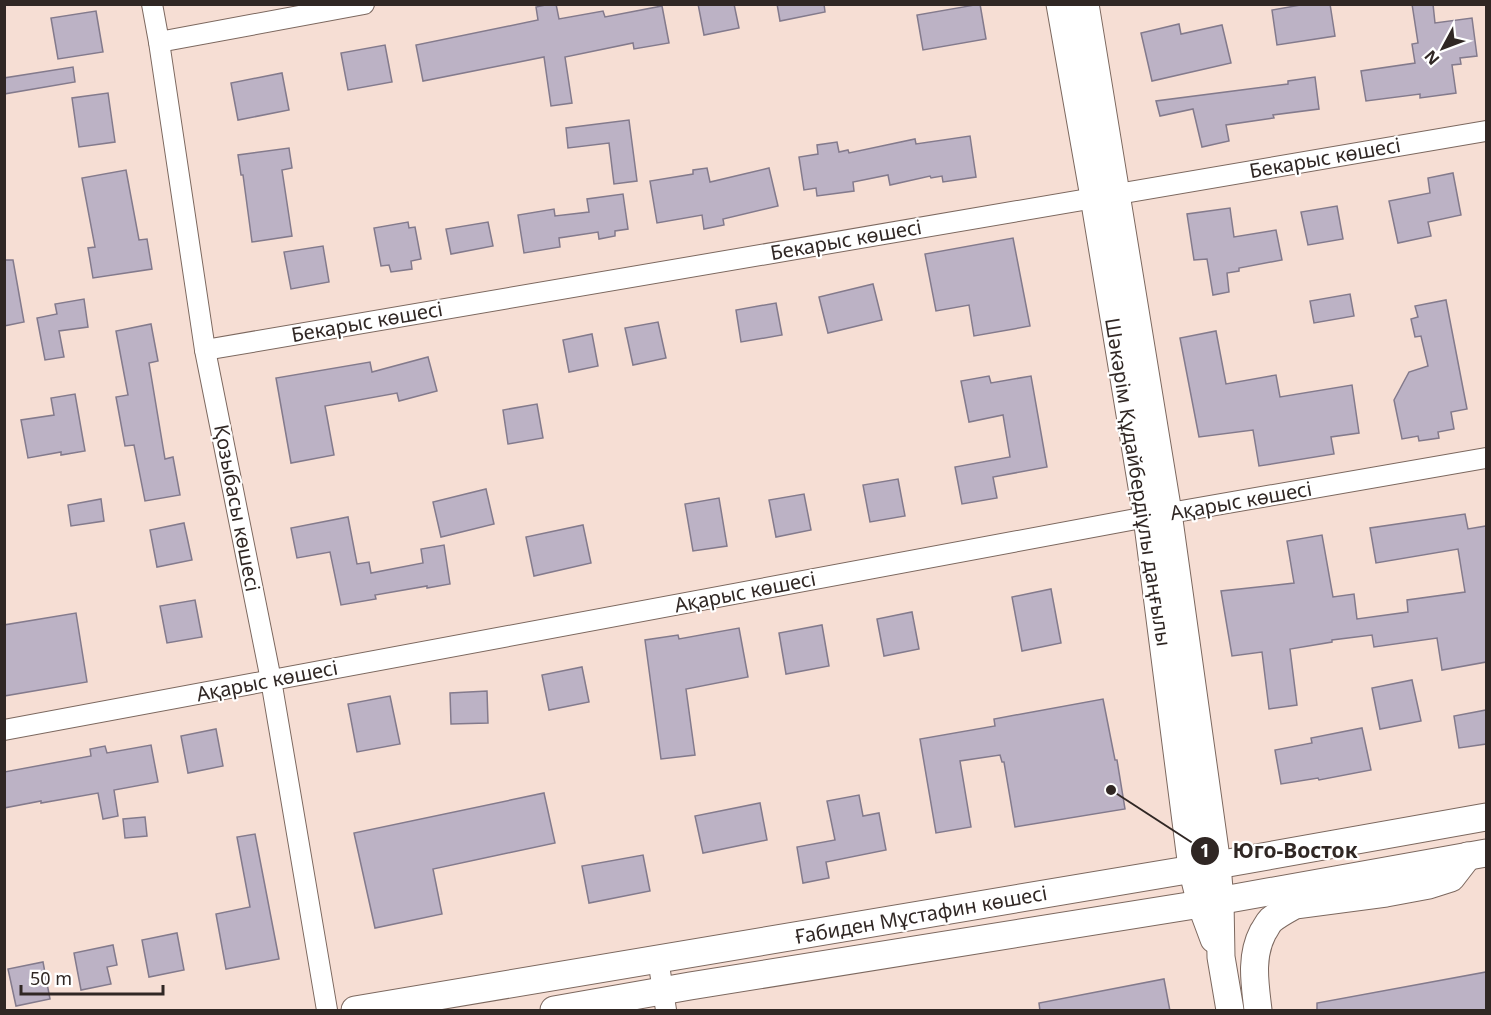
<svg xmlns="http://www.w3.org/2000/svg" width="1491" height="1015" font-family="'Noto Sans',sans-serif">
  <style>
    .building { fill: #bcb2c5; stroke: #837a8c; stroke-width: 1.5 }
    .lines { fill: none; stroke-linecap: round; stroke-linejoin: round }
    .street-casing { stroke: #7c685f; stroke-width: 22 }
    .secondary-casing { stroke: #7c685f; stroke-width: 29 }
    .street { stroke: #fff; stroke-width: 20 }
    .secondary { stroke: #fff; stroke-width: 27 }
    .labels { text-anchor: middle; stroke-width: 4.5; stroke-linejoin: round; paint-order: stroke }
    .street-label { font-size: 20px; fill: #302724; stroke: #fff }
    .leader { fill: none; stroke: #302724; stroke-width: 2 }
    .callout-dot { fill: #302724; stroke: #fff; stroke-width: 2 }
    .mark-label { font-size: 18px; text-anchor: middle; font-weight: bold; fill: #fff }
    .callout-label { font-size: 21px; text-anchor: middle; font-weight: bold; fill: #302724; stroke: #fff; stroke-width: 4.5; stroke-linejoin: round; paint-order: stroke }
  </style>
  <rect width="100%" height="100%" fill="#f6ded4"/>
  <g class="building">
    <path d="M550,4H556L559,19L603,11L605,17L662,6L669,43L634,49L633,43L565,57L572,103L551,106L544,57L423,81L416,45L538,20L536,7Z"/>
    <path d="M698,4H734L739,28L704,35Z"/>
    <path d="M777,4H824L825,12L780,21Z"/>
    <path d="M980,4L986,39L923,50L917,15Z"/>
    <path d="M1306,4H1330L1335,36L1277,45L1272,10Z"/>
    <path d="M1412,4H1433L1435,23L1472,18L1477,56L1460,58L1461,64L1452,65L1456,93L1420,98V94L1366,101L1361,71L1415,63L1412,44L1418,43Z"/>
    <path d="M96,11L103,52L58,59L51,18Z"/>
    <path d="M1179,24L1181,34L1222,25L1231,63L1152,81L1141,33Z"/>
    <path d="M385,45L392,82L348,90L341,53Z"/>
    <path d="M73,67L75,82L4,94V78Z"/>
    <path d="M282,73L289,110L238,120L231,83Z"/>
    <path d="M1315,77L1319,109L1273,115L1274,118L1226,125L1229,141L1202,147L1193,109L1160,116L1156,101L1288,84V81Z"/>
    <path d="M108,93L115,142L79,147L72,98Z"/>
    <path d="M629,120L637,181L614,184L609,143L568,148L566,128Z"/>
    <path d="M970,136L976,177L943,182L942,176L931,178L930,176L890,185L888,175L853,182L854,191L817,196L816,188L804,190L799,157L818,154L817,145L837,142L839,152L848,150L849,153L915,139L916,144Z"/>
    <path d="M289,148L292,168L282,170L292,236L252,242L243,175H241L238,155Z"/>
    <path d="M707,168L710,182L769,168L778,206L723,219L724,225L704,229L702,215L657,223L650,181L693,174V170Z"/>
    <path d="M126,170L139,240L147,239L152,269L93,278L88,248L95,247L82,178Z"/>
    <path d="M1453,173L1461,215L1428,222L1431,236L1398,243L1389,201L1430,193L1428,178Z"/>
    <path d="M623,194L628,229L615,231V236L599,239L598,232L559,238L560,247L524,253L518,215L554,209L555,216L589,212L587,199Z"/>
    <path d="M1337,206L1343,239L1308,245L1301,212Z"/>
    <path d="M1230,208L1234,237L1276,230L1282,260L1239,268V271L1227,273L1229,292L1213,295L1207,259L1194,260L1187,214Z"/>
    <path d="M408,222L409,228L415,227L421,259L411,261L412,269L391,272L389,265L381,266L374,228Z"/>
    <path d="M488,222L493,246L451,254L446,229Z"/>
    <path d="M1013,238L1030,326L974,336L969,305L936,311L925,254Z"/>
    <path d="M323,246L329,282L291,289L284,252Z"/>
    <path d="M4,260H13L24,322L4,326Z"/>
    <path d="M873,284L882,320L828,333L819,297Z"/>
    <path d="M1350,294L1354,316L1314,323L1310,301Z"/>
    <path d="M84,299L88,327L59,331L64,357L45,360L37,318L57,314L55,304Z"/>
    <path d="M1446,300L1467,409L1451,412L1454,429L1438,432L1439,438L1419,441L1418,436L1402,439L1394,400L1409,372L1428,366L1421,336L1415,337L1411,319L1418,317L1415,306Z"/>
    <path d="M776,303L782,335L741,342L736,310Z"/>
    <path d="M658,322L666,358L633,365L625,328Z"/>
    <path d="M151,324L158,361L149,363L165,459L173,457L180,495L145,501L134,445L125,446L116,397L128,395L116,331Z"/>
    <path d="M1216,331L1226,384L1276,375L1280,397L1352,385L1359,433L1331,437L1334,454L1259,466L1253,430L1199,437L1180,338Z"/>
    <path d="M592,334L598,366L569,372L563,340Z"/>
    <path d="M428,357L437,391L399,401L397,393L325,406L334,455L291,463L276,378L370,362L372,372Z"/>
    <path d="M989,376L991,383L1031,376L1047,467L993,477L997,498L962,504L955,467L1010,457L1003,415L969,422L961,381Z"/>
    <path d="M75,394L85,451L61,455V452L28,458L21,420L54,415L51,398Z"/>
    <path d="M537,404L543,438L508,444L503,410Z"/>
    <path d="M898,479L905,516L870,522L863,485Z"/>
    <path d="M486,489L494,524L441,537L433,502Z"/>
    <path d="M804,494L811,530L776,537L769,500Z"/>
    <path d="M719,498L727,546L693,551L685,504Z"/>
    <path d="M101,499L104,521L71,526L68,505Z"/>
    <path d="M1465,514L1468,529L1486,526V662L1442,670L1437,638L1374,647L1372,635L1332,640V642L1290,649L1297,705L1269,709L1262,652L1232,656L1221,591L1294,583L1287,541L1322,535L1333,597L1354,594L1357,619L1408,612L1407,600L1465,592L1458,549L1376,563L1370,528Z"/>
    <path d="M348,517L357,564L369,562L371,573L423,563L421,549L444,545L450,584L427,588V586L375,595L376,599L341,605L330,552L297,558L291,528Z"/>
    <path d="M184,523L192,560L157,567L150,530Z"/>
    <path d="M583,525L591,563L534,576L526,537Z"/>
    <path d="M1051,589L1061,643L1022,651L1012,597Z"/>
    <path d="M195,600L202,637L167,643L160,606Z"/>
    <path d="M912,612L919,649L884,656L877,619Z"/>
    <path d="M76,613L87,682L4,696V625Z"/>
    <path d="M822,625L829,666L786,674L779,633Z"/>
    <path d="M739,628L748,677L686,689L695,755L661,759L645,640L678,635L679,639Z"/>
    <path d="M582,667L589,702L549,710L542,675Z"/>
    <path d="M1412,680L1421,721L1380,729L1372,688Z"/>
    <path d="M487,691L488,723L451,724L450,693Z"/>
    <path d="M390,696L400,744L357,752L348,704Z"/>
    <path d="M1103,699L1115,760H1117L1125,809L1015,827L1004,762H1002L1000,755L960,761L971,827L936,833L920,739L995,726L994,719Z"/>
    <path d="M1486,710V744L1459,748L1454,716Z"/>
    <path d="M1362,728L1371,770L1319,780L1318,778L1281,784L1275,750L1312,743L1311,738Z"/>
    <path d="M216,729L223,766L188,773L181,736Z"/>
    <path d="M151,745L158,782L114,790L118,816L103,819L98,793L41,803V801L4,808V772L91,756L90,749L105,746L107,753Z"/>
    <path d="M544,793L555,843L433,869L442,914L375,928L354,833Z"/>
    <path d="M859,795L863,816L879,813L886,850L826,862L829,878L803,883L797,847L835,840L827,801Z"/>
    <path d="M760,803L767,840L703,853L695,816Z"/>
    <path d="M145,817L147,836L125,838L123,819Z"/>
    <path d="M255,834L279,959L226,969L216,914L250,907L237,837Z"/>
    <path d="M643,855L650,891L589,903L582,866Z"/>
    <path d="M177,933L184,970L149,977L142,940Z"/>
    <path d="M113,945L117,965L107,967L111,984L81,990L74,953Z"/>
    <path d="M43,962L50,999L16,1006L8,969Z"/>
    <path d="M1486,972V1011H1317V1003Z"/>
    <path d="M1164,979L1170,1011H1040L1039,1003Z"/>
  </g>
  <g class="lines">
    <defs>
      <g id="street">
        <path d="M152,4L159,42L205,350L271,680L327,1010"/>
        <path d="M159,42L364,4"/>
        <path d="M205,350L1486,131"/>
        <path d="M4,730L1147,517L1486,458"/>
        <path d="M658,959L666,1010"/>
      </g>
      <g id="secondary">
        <path d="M1060,4L1094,197L1147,517L1192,868L1201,904L1214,939"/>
        <path d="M1085,4L1168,513L1217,865L1220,901L1221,957L1230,1010"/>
        <path d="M355,1010L1217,865L1486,817"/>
        <path d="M554,1010L690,986L1201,904L1486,853"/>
        <path d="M1258,1010C1255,984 1250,957 1263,932C1266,928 1267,924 1271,920C1278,914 1286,910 1295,905L1386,893L1429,885L1451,878L1468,856"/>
      </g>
    </defs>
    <use href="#street" class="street-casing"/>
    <use href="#secondary" class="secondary-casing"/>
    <use href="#street" class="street"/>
    <use href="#secondary" class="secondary"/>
  </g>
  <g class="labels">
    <g class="street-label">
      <text transform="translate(1325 158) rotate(-10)" y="7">Бекарыс көшесі</text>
      <text transform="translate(846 240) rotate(-10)" y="7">Бекарыс көшесі</text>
      <text transform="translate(367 322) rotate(-10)" y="7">Бекарыс көшесі</text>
      <text transform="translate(1138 482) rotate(81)" y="7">Шәкәрім Құдайбердіұлы даңғылы</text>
      <text transform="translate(1241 501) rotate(-10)" y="7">Ақарыс көшесі</text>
      <text transform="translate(237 508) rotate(79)" y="7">Қозыбасы көшесі</text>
      <text transform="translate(745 592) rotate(-11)" y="7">Ақарыс көшесі</text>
      <text transform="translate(267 681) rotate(-11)" y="7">Ақарыс көшесі</text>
      <text transform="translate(921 915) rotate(-10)" y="7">Ғабиден Мұстафин көшесі</text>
    </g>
  </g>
  <path class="leader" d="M1111 790L1205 851"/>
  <g class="callout-dot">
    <circle cx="1111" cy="790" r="6"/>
    <circle cx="1205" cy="851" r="15"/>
  </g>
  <g class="mark-label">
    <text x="1205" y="857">1</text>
  </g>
  <g class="callout-label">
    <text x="1295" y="858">Юго-Восток</text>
  </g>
  <rect width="1491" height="1015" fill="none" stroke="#302724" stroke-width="12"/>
  <g transform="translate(1443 48) rotate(229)" stroke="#ffffff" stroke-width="4.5" paint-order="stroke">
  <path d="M0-4.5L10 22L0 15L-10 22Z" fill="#302724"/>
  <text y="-9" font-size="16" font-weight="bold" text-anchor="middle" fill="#302724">N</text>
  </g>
  <path d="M21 985v9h142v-9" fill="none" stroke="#302724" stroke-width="3"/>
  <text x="30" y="985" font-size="18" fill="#302724" stroke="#ffffff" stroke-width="4.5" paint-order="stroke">50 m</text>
</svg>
